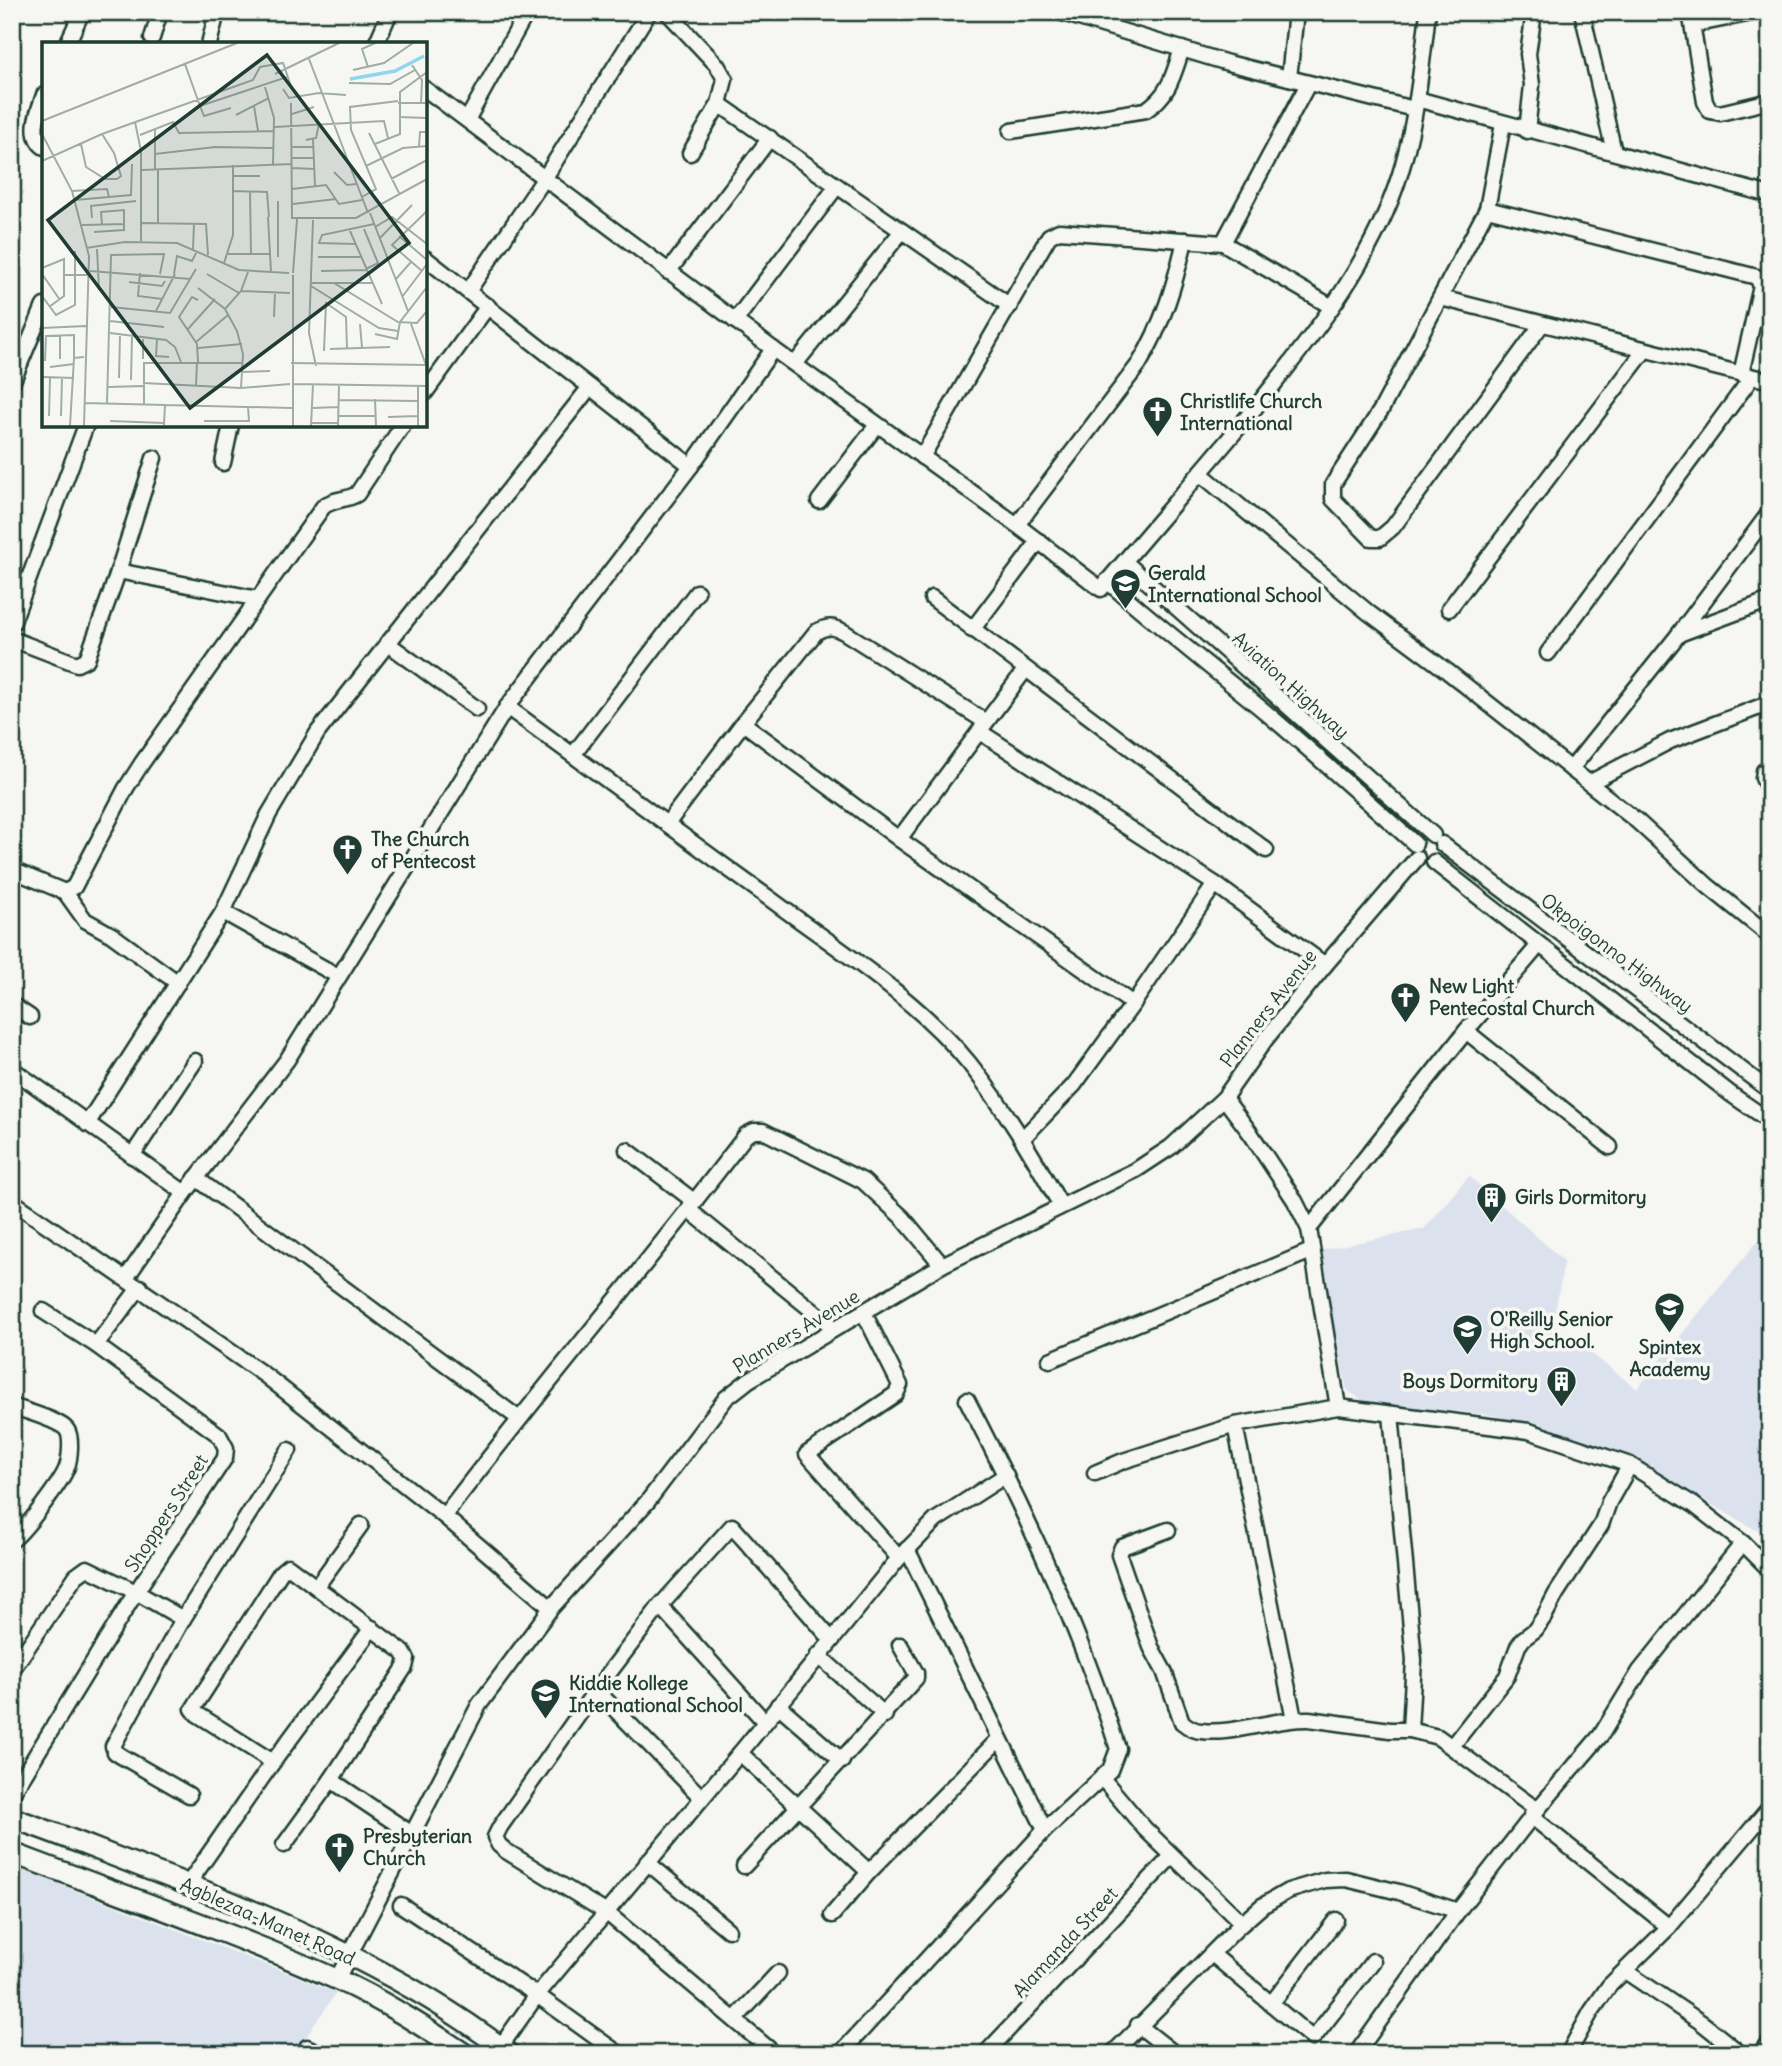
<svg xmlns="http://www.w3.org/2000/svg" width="1782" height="2066" font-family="Delius,sans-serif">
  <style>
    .built { fill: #dbe2ed }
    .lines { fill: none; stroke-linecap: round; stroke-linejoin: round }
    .minor-casing { stroke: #1f3d34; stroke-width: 19 }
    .major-casing { stroke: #1f3d34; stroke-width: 24 }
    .minor { stroke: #f6f6f2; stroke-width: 14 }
    .major { stroke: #f6f6f2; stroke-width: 19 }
    .labels { text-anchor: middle; stroke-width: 7; stroke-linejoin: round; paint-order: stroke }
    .poi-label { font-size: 19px; font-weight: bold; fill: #1f3d34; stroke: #f6f6f2; text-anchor: start }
    .street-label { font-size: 19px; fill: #1f3d34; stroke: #f6f6f2 }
    .inset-river { fill: none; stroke: #90d6f1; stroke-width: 3.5 }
    .inset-road { fill: none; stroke: #a0aca6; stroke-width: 2 }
    .view { fill: #1f3d34; fill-opacity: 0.15; stroke: #1f3d34; stroke-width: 3.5 }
    .inset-edge { fill: none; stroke: #1f3d34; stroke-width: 3.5 }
  </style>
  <rect width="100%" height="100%" fill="#f6f6f2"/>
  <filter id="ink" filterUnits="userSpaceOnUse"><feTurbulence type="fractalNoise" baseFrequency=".0143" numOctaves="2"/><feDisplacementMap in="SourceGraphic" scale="14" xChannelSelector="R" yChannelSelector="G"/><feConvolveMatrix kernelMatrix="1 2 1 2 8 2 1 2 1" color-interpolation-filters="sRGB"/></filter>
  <g filter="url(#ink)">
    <g class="built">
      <path d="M1469,1176L1564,1261L1553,1324L1637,1389L1770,1226V1538L1619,1451L1492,1415L1365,1402L1347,1390L1317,1251L1424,1229Z"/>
      <path d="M12,1866L283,1971L336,1993L304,2040L298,2054H12Z"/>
    </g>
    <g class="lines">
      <defs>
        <g id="minor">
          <path d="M667,12L717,65L725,79L719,104L690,153"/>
          <path d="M1059,12L1228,63L1414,109"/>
          <path d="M1582,12L1614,152"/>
          <path d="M1690,12L1705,102L1710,111L1720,113L1770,101"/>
          <path d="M1693,25L1757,12"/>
          <path d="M152,38L160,12"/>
          <path d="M67,44L82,12"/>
          <path d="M209,44L217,12"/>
          <path d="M376,44L390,12"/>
          <path d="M1289,78L1296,12"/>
          <path d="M425,89L773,349L1017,525L1101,589C1153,527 1207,466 1259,403C1316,332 1378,254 1403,164C1417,115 1422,63 1428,12"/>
          <path d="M44,95C38,112 28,135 44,147"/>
          <path d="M1417,99L1770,195"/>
          <path d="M719,104L1010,306"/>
          <path d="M467,120L527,12"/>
          <path d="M1503,124L1487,209L1381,410L1333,484V499L1371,538H1380L1393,527L1542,324"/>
          <path d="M1011,131L1146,110C1170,94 1173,75 1182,49"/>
          <path d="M1527,131L1532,85L1528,54L1534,12"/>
          <path d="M1487,209L1757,277L1761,286L1741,374"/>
          <path d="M1223,243L1332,307"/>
          <path d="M425,258L691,466"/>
          <path d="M668,272L770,138"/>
          <path d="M469,290L544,179L649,12"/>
          <path d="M1441,298L1770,381"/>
          <path d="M735,321L837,186"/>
          <path d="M795,364L902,231"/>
          <path d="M12,383L44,306"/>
          <path d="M425,393L488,306"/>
          <path d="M922,457L1049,236L1059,231L1223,243L1308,84"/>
          <path d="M223,463L231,425"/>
          <path d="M1201,474L1369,613L1447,671L1637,821L1708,886L1770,936"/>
          <path d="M819,501L877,425"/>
          <path d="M1017,525L1139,364C1163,324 1175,284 1185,240"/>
          <path d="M1125,562L1433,835"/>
          <path d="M118,571L258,599"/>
          <path d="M1107,581C1158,626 1211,667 1263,710C1315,754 1365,799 1415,844"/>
          <path d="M932,598L1266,850"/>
          <path d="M1449,609L1645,350"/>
          <path d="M12,624L86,425"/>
          <path d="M972,630L1039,541"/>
          <path d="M1679,634L1770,600"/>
          <path d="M12,639L77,664L87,659L115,581L154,458"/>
          <path d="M387,643L477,709"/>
          <path d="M1548,653L1752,377"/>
          <path d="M507,707C596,772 684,837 773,901C839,950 917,999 969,1063C1005,1108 1033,1156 1061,1206"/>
          <path d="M743,723L899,839L1133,1004"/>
          <path d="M980,732L1215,884L1325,965"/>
          <path d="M573,755L697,592"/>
          <path d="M1770,767L1764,771L1763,778L1770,792"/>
          <path d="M1571,769L1679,634L1770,512"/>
          <path d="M1589,783L1670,741L1770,703"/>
          <path d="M667,824L743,723L816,632C827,626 833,626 844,632L986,722"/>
          <path d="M899,839L1025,670"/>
          <path d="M1442,844L1770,1091"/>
          <path d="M1434,862L1732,1095L1770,1121"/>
          <path d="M12,870L65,892L74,887L126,788L142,763L323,507C333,498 346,501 357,494L403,425"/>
          <path d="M65,892L85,920L112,935L178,983"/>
          <path d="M223,912L338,976"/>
          <path d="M12,1005L30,1017"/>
          <path d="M1466,1031L1610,1147"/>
          <path d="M12,1069L185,1193"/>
          <path d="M1224,1098L1251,1134L1295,1201L1309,1229L1338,1407"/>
          <path d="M87,1124L223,912L269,814L318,732L590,387"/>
          <path d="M1023,1138L1074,1085L1133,1004L1215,884"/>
          <path d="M627,1150L695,1202"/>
          <path d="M132,1156L195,1061"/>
          <path d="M196,1178L518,1418"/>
          <path d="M12,1201L266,1376L444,1516L551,1608"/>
          <path d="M689,1210L834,1328"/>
          <path d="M1309,1229L1466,1031L1539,945"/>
          <path d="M126,1278L185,1193L287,1060L507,707L691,466L773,349"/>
          <path d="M864,1313L900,1385L896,1394L807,1454L899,1558"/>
          <path d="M96,1345L140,1287"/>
          <path d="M1050,1360L1311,1251"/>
          <path d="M12,1406C24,1411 60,1420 67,1430C72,1437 70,1458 67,1467C63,1480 24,1532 12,1540"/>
          <path d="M1391,1414L1414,1660L1410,1730"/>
          <path d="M1235,1425L1294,1719"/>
          <path d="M1095,1473L1123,1461L1235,1425L1338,1407L1529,1431L1630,1465L1694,1505L1743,1543L1770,1570"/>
          <path d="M444,1516C542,1387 648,1264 746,1135L754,1131H763L863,1181L903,1218L942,1265"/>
          <path d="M1168,1530L1122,1547L1119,1555L1151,1647L1164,1671L1182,1722C1188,1727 1194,1731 1202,1731C1234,1735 1274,1718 1309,1719L1390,1730H1410L1438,1737L1537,1810"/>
          <path d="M907,1549L1045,1830"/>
          <path d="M317,1586L361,1525"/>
          <path d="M660,1606L765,1722"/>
          <path d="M818,1655L885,1715"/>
          <path d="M12,1670L76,1576L87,1568L136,1592L183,1619"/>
          <path d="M1769,1685H1770"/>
          <path d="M596,1690L702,1798"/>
          <path d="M778,1705L842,1761"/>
          <path d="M1452,1746L1507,1676L1518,1646L1523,1639L1535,1630L1544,1617L1556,1594L1601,1525L1609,1502L1630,1465"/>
          <path d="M740,1753L869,1872L999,1739"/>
          <path d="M273,1762L197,1714L193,1709L281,1572L288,1566L403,1652L407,1659L405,1667L331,1780L284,1845"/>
          <path d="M1102,1778L1145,1829L1242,1923"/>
          <path d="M331,1780L412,1834"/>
          <path d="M12,1794L136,1592L225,1458L226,1448L219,1435L96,1345L43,1311"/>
          <path d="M189,1795L121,1756L115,1752L113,1746L183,1619L289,1450"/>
          <path d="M1531,1816L1669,1927"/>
          <path d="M647,1862L728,1930"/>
          <path d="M744,1866L916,1678V1673L900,1645"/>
          <path d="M188,1884L273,1762L372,1628"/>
          <path d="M401,1905L537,1995L619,2054"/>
          <path d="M832,1915L869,1872"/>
          <path d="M1212,1954L1312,2038L1315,2036L1373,1961"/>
          <path d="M1625,1971L1702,2023L1741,2054"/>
          <path d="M337,1979L479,1705L551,1608L648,1501L726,1398L749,1380L942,1265L1136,1170L1171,1147L1224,1098L1265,1040L1325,965L1417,858"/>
          <path d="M1271,2004L1336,1920"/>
          <path d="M735,2019L778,1973"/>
          <path d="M1138,2025L1175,2054"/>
          <path d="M501,2046L537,1995L740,1753L899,1558L936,1520L1006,1475"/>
          <path d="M307,2047L322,2054"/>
          <path d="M775,2054L607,1913L506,1851L499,1845L495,1837L500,1827L596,1690L660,1606L732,1526L831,1639"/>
          <path d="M840,2054L1045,1830L1110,1770L1118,1749C1079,1627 1026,1513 967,1400"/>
          <path d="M985,2054L1172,1856"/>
          <path d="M1112,2054L1237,1928L1262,1906L1288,1891L1325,1880L1346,1879L1399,1892L1458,1911"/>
          <path d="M1356,2054L1458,1911L1537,1810L1601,1735L1640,1671L1743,1543"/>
          <path d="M1568,2054L1591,2012L1609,1986L1669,1927L1770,1807"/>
          <path d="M1760,2054L1770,2042"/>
        </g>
        <g id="major">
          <path d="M12,1818C54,1832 95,1849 137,1865C262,1912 404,1971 510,2054"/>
          <path d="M12,1853C120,1894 230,1932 336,1979C381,1999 424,2027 465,2054"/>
        </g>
      </defs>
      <use href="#minor" class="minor-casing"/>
      <use href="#major" class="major-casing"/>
      <use href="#minor" class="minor"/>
      <use href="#major" class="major"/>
    </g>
  </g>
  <defs>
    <symbol id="church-pin" viewBox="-11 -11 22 30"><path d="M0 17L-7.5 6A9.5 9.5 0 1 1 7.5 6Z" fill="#1f3d34" stroke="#f6f6f2"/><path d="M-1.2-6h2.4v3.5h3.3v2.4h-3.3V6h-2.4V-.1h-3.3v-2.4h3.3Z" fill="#fff"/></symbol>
    <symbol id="school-pin" viewBox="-11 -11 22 30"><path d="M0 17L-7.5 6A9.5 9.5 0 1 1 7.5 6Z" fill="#1f3d34" stroke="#f6f6f2"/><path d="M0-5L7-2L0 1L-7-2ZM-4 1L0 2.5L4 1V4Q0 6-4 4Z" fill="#fff"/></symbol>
    <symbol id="building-pin" viewBox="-11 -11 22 30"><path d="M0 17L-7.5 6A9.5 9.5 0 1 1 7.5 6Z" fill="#1f3d34" stroke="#f6f6f2"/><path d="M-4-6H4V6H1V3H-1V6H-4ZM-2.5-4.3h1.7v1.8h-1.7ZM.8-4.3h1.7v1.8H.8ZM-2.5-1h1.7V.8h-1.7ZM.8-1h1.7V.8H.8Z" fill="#fff"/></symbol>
  </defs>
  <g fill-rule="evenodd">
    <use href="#church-pin" x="1140" y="394" width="35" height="47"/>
    <use href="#school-pin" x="1108" y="566" width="35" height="47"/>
    <use href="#church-pin" x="330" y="832" width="35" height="47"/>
    <use href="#church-pin" x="1388" y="980" width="35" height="47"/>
    <use href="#building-pin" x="1474" y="1180" width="35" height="47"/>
    <use href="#school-pin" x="1652" y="1290" width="35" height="47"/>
    <use href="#school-pin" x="1450" y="1312" width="35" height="47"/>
    <use href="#building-pin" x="1544" y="1364" width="35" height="47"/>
    <use href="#school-pin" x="528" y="1676" width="35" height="47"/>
    <use href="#church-pin" x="322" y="1830" width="35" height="47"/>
  </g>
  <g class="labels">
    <g class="poi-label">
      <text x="1180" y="408">Christlife Church<tspan x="1180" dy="22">International</tspan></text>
      <text x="1148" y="580">Gerald<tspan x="1148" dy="22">International School</tspan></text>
      <text x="371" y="846">The Church<tspan x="371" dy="22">of Pentecost</tspan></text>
      <text x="1429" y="993">New Light<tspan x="1429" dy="22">Pentecostal Church</tspan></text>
      <text x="1515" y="1204">Girls Dormitory</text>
      <text x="1490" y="1326">O'Reilly Senior<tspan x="1490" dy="22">High School.</tspan></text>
      <text x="1670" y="1354" text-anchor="middle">Spintex<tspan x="1670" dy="22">Academy</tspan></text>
      <text x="1538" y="1388" text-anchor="end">Boys Dormitory</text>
      <text x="569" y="1690">Kiddie Kollege<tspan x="569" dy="22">International School</tspan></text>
      <text x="363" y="1843">Presbyterian<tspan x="363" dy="22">Church</tspan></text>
    </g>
    <g class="street-label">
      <text transform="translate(1291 685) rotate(42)" y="7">Aviation Highway</text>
      <text transform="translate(1617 953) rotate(37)" y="7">Okpoigonno Highway</text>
      <text transform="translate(1268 1008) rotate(-52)" y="7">Planners Avenue</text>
      <text transform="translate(796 1331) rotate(-31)" y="7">Planners Avenue</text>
      <text transform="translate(166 1513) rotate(-57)" y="7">Shoppers Street</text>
      <text transform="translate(268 1921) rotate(24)" y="7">Agblezaa-Manet Road</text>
      <text transform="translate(1065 1942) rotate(-47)" y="7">Alamanda Street</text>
    </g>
  </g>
  <g transform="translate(42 42)">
    <rect width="385" height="385" fill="#f6f6f2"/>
    <path class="inset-river" d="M308,37L353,29L382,14"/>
    <path class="inset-road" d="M267,17L326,171M143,22L158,64L245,35M370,23L380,38L379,62M326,25L320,7L333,1M311,28L342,21L371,1M233,32L297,1M307,41L348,42L373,28M223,45L232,76L231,123M241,47L247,56L277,51L304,53M249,61L250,176H314L385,137M356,61H385M158,64L162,74L189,66M212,64L216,89M250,72L272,65M194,73L227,56M357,75L385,76M0,79L195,1M93,80L99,109V199M232,85L342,79L346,96M113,87V127M327,91L358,153M0,92L30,149L47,214L42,384M98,93L131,80L137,91L232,89M271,97L273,144M264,98L274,96L277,82M39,102L44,125L63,137H75L79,134L72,111L60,92M333,102L358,92V50L385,30M377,104L378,90H385M250,105H272M113,112L173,105L231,106M250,116H272M0,119L60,92L211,38L218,25L241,21L249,44M324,124L361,106L385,104M250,126L273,127M100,128L250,122M116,128V181M292,130L305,143L314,142M191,134H218M349,137L385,118M250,147L284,143L297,162L320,158M30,149L65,147L67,155M191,149L225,150L227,175M208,149L209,213M320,155L334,147L309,88L308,65L356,59M33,158L89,153L90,122M251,162L294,157M328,171L366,269M226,175L229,230M50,176L49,164L94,159M271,178L267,291L274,324M100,181L164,182L166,213M40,183L82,182M333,185L350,175L385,202M322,187L336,221L324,227M308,189L340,262M52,190L82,188V168L59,170L60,182M357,194L385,218M338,196L370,163M314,202L277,201L280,193L332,182M44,206L83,200L135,201L197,228L247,231M55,207L57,248M151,207L152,182M186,212H228M236,215V159M276,215H319M182,221L191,193V123M0,226L22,217V254L7,265M48,229L149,237M279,229L325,228M380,229L350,203L385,169M98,231L96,254L120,257M251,231L255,177M0,232L18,258M132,232L135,214L150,219L155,209M165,232L197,251M23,233H45M251,233V384M354,237L369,220M87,240L120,244L123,239M269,241H330M292,241L356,280L375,281L385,269M269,244L337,286L356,289M156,246L183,267L195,289L201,312L199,346M199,249L248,251M0,254L14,273L33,263V209M360,255L385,222M69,265L128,271L154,227M183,267L199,249L206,230M114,269L133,232M232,275L233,250M68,279L122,285M318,282L320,306M369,282L384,323M0,286L44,284M146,287L173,257M68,291L124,298L133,305L139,320M333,292L355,297L358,280L385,245M115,297L114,314L127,315M154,300L186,273M156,306L200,302M288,307L348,305M282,309L284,261L304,275L305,307M18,317V293M101,317V295M3,319L4,294L32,293V316L42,315M156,320L155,302L137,275L150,255L156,258M249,321L385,323M8,325L32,322M199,330L228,329M1,335L32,336M77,336L78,292M89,338L90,294M101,341L199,346L248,342M251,342L385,344M154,343L155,320M66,345L101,344M333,357L334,384M297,358L376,359M42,361L250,366M65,361L69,213L122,212L118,232M102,362V321H201M271,366L296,365M7,374L8,336M19,374L20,336M297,374H333M346,375L376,374M68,379L122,381M162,379H207L206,365M270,381H296M122,383L123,362M28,384L32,316M269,384L271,342M296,384L297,343M376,384V344"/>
    <path class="view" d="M225,13L367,201L148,366L6,178Z"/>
    <rect width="385" height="385" class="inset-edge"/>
  </g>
  <rect width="1782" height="2066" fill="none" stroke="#f6f6f2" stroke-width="42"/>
  <rect x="21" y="21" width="1740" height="2024" fill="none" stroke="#1f3d34" stroke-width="2.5" filter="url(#ink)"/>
</svg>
